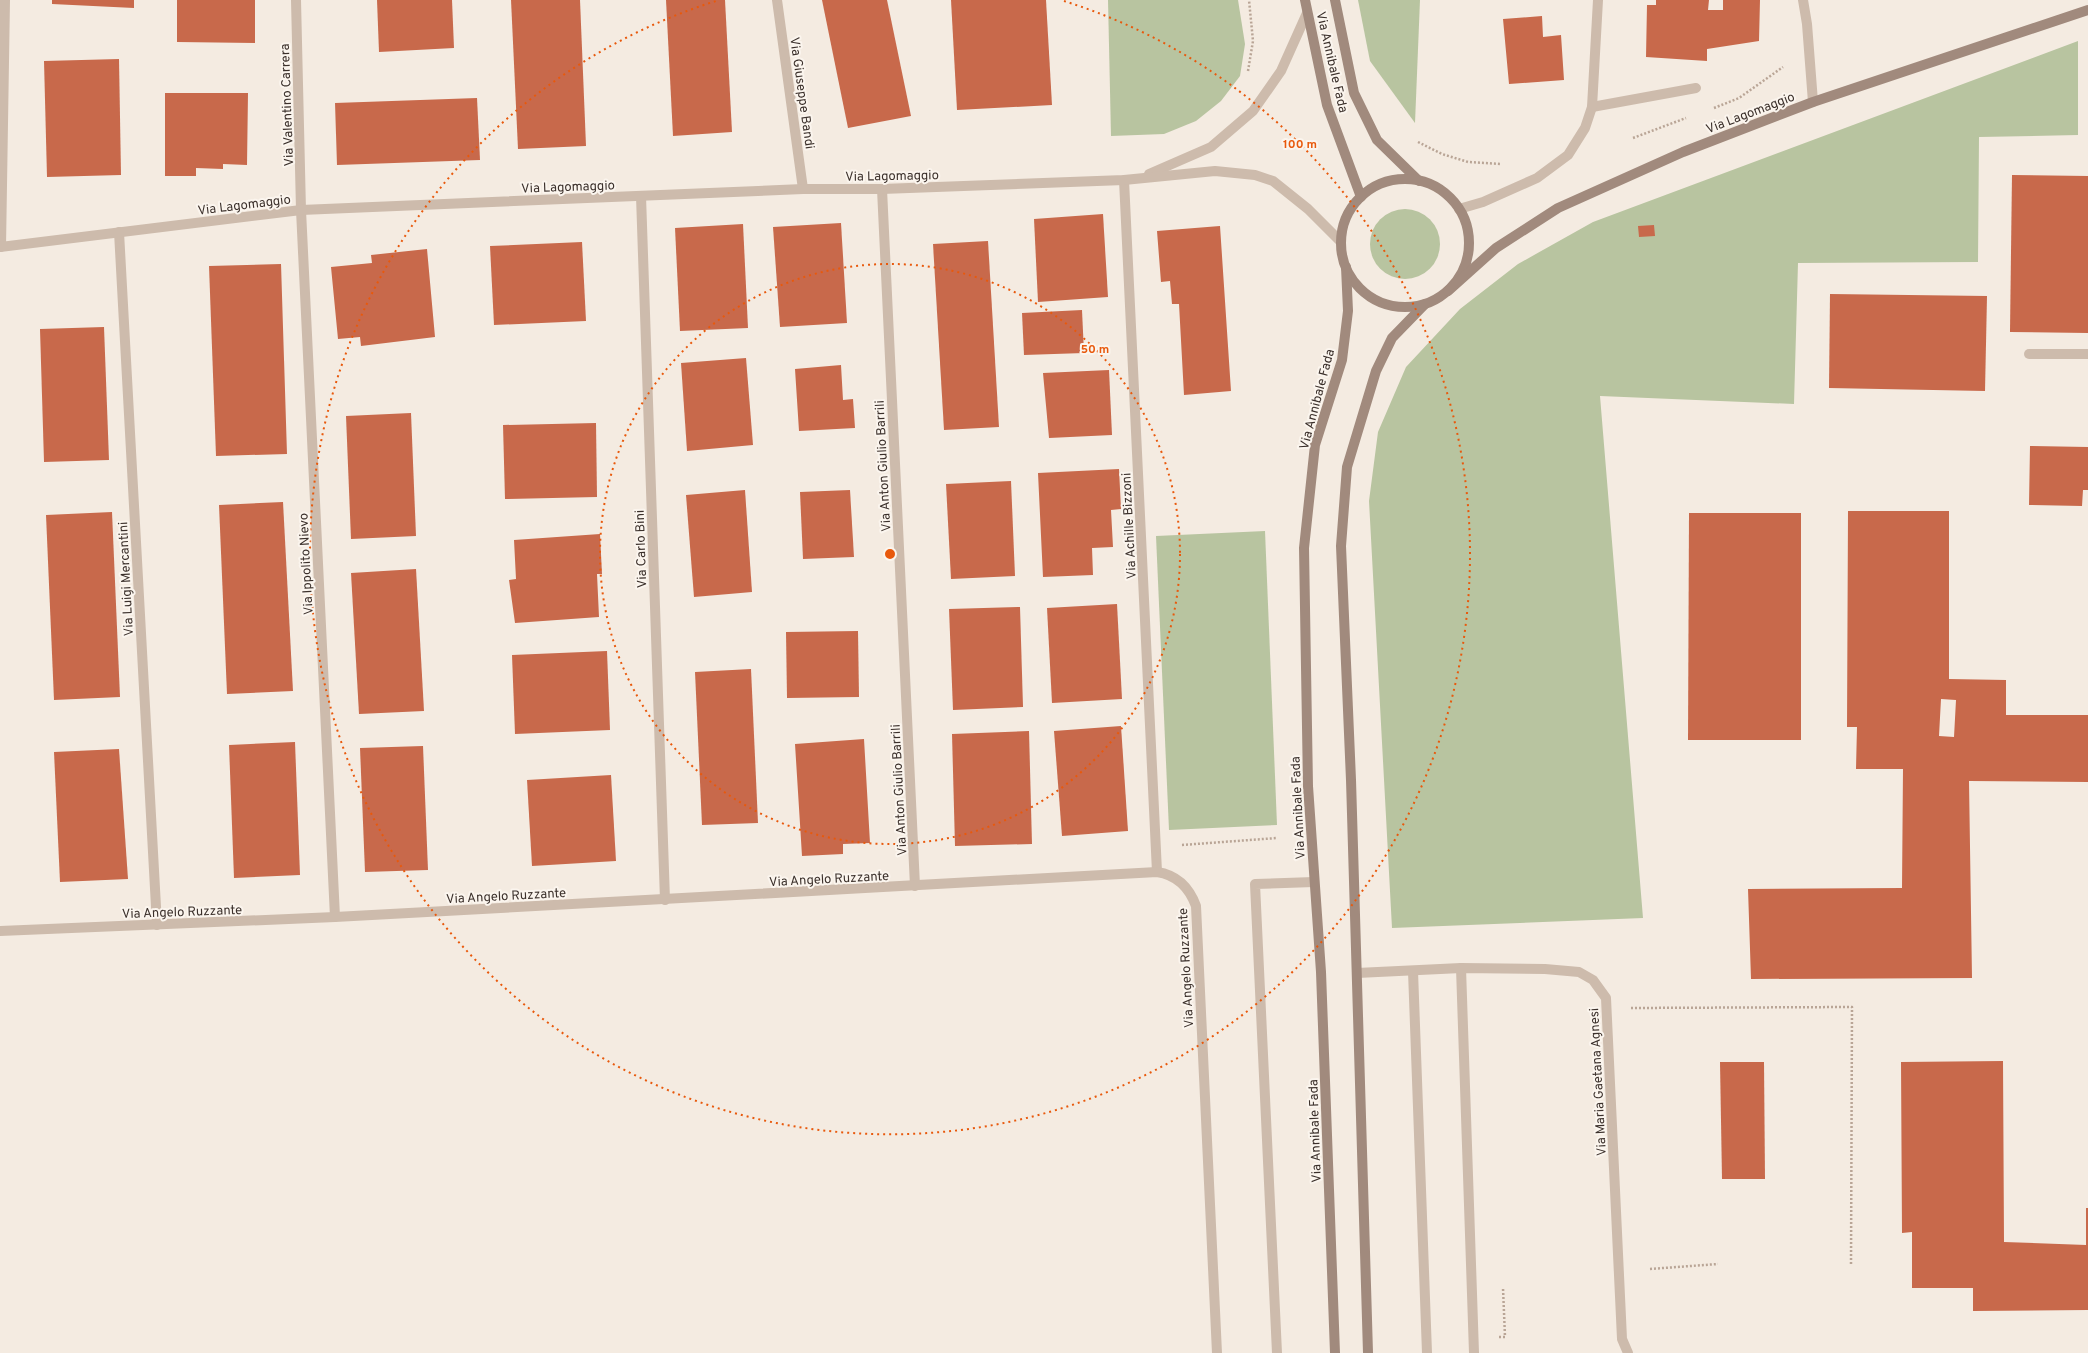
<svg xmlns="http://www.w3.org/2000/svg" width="2088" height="1353" font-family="Overpass,sans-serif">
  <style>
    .green { fill: #b8c4a0 }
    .building { fill: #c8694b; fill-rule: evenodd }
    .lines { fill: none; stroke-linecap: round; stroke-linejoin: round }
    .path { stroke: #b9a596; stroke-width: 2.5; stroke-dasharray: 2 2; stroke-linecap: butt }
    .service { stroke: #cdbbac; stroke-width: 10 }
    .minor { stroke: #cdbbac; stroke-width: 10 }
    .tertiary { stroke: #cdbbac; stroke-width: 10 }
    .secondary { stroke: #a18a7d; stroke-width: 10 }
    .ring { fill: none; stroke: #e8590c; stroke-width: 2; stroke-dasharray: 2 4 }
    .labels { text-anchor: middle; stroke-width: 4; stroke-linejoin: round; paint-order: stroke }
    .street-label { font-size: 13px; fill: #3b302b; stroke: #fbf5ee }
    .centre { fill: #e8590c; stroke: #fbf5ee; stroke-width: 2 }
    .ring-label { font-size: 12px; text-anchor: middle; font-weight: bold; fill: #e8590c; stroke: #fbf5ee; stroke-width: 4; stroke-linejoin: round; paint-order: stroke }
  </style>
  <rect width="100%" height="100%" fill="#f4ebe1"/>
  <g class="green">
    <path d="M1108,0H1238L1245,44L1240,76L1221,101L1196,121L1164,134L1111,136Z"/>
    <path d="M1358,0H1420L1415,123L1370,61Z"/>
    <path d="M2078,41V135L1979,137L1978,262L1798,263L1794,404L1600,396L1643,918L1392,928L1369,501L1378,432L1406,367L1460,309L1518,264L1593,222Z"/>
    <circle cx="1405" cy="244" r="35"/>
    <path d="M1265,531L1277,825L1169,830L1156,536Z"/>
  </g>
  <g class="building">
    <path d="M52,0H134V8L52,4Z"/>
    <path d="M177,0H255V43L177,42Z"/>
    <path d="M377,0H452L454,48L379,52Z"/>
    <path d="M511,0H580L586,146L518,149Z"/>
    <path d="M666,0H725L732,132L673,136Z"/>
    <path d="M822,0H887L911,116L848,128Z"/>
    <path d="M951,0H1046L1052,105L957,110Z"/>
    <path d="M1656,0H1709L1708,10H1723V0H1760L1759,41L1707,49V61L1646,57L1647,5H1656Z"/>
    <path d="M1542,16L1543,37L1561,35L1564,80L1509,84L1503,19Z"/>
    <path d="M119,59L121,175L47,177L44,61Z"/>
    <path d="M165,93H248L247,165L223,164V169L196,168V176H165Z"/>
    <path d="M477,98L480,160L337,165L335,103Z"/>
    <path d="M2012,175L2088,176V333L2010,332Z"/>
    <path d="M1103,214L1108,297L1038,302L1034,219Z"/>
    <path d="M841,223L847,323L780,327L773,227Z"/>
    <path d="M743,224L748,328L680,331L675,228Z"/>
    <path d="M1654,225L1655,236L1639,237L1638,226Z"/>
    <path d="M1220,226L1231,391L1184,395L1179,304H1172L1170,281L1161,282L1157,231Z"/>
    <path d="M988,241L999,427L944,430L933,244Z"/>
    <path d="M582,242L586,321L494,325L490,246Z"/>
    <path d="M427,249L435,337L361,346L360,337L338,339L331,267L372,263L371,255Z"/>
    <path d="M281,264L287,454L216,456L209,266Z"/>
    <path d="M1830,294L1987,296L1985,391L1829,388Z"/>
    <path d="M1082,310L1084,353L1024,355L1022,313Z"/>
    <path d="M104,327L109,460L44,462L40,329Z"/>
    <path d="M746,358L753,445L687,451L681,363Z"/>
    <path d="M841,365L843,400L853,399L855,428L799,431L795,369Z"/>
    <path d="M1109,370L1112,435L1049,438L1043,373Z"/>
    <path d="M411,413L416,536L351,539L346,416Z"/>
    <path d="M596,423L597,497L505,499L503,425Z"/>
    <path d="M2030,446L2088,447V490H2083L2082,506L2029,505Z"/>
    <path d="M1119,469L1121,509L1111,510L1113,547L1092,548L1093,575L1043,577L1038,473Z"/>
    <path d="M1011,481L1015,576L951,579L946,484Z"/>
    <path d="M745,490L752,592L694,597L686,495Z"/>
    <path d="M850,490L854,557L803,559L800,492Z"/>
    <path d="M283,502L293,691L227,694L219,505Z"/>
    <path d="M1848,511H1949V679L2006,680V715H2088V782L1969,781L1972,978L1751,979L1748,889L1902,888L1903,769H1856L1857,727H1847ZM1941,699L1956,700L1954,737L1939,736Z"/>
    <path d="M112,512L120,697L54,700L46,515Z"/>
    <path d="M1689,513H1801V740H1688Z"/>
    <path d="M600,534L602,574H597L599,617L515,623L509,580L516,579L514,540Z"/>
    <path d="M416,569L424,711L359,714L351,573Z"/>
    <path d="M1117,604L1122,699L1052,703L1047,608Z"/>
    <path d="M1020,607L1023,707L953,710L949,609Z"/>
    <path d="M858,631L859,697L787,698L786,632Z"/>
    <path d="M607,651L610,730L515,734L512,655Z"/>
    <path d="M751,669L758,823L702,825L695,672Z"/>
    <path d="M1121,726L1128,831L1062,836L1054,731Z"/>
    <path d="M1029,731L1032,844L955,846L952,734Z"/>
    <path d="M864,739L870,843L843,844V854L802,856L795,744Z"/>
    <path d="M295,742L300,875L234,878L229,745Z"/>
    <path d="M423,746L428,870L365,872L360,748Z"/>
    <path d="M119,749L128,879L60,882L54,752Z"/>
    <path d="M611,775L616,861L532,866L527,780Z"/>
    <path d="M2003,1061L2004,1242L2086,1245V1208H2088V1310L1973,1311V1288H1912V1232L1902,1233L1901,1062Z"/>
    <path d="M1720,1062H1764L1765,1179H1722Z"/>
  </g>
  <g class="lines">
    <g class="path">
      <path d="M1248,71L1253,41L1249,0"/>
      <path d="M1714,108L1739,98L1783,67"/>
      <path d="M1633,138L1686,118"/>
      <path d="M1418,142L1442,154L1468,162L1501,164"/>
      <path d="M1182,845L1277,838"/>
      <path d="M1631,1008L1852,1007L1851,1266"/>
      <path d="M1650,1269L1718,1264"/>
      <path d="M1499,1337H1505L1503,1288"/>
    </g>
    <g class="service">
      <path d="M1461,968L1474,1353"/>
      <path d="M1413,971L1427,1353"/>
      <path d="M1277,1353L1255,884L1314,882"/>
    </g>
    <g class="minor">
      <path d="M296,0L301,210L335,917"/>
      <path d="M777,0L803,189"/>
      <path d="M1803,0L1807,24L1813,102"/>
      <path d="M1592,107L1696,88"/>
      <path d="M1124,180L1157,872"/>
      <path d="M882,189L915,886"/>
      <path d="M641,196L665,900"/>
      <path d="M1459,209L1483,202L1537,178L1568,155L1585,128L1592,107L1598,0"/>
      <path d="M119,232L157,925"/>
      <path d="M1,247L5,0"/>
      <path d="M2029,354H2088"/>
      <path d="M0,931L335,917L1157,872C1177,875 1189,887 1196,906L1217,1353"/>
      <path d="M1357,973L1461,968L1545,969L1579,972L1593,980L1606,998L1622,1339L1628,1353"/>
    </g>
    <g class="tertiary">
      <path d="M1149,174L1211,147L1253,111L1281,71L1307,13"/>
      <path d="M0,247L301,210L803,189H882L1124,180L1215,171L1255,175L1273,181L1308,209L1341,242"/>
    </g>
    <g class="secondary">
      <path d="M1305,0L1327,105L1361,197"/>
      <path d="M1335,0L1354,93L1377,140L1419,181"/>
      <circle cx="1405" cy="243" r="64"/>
      <path d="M1448,291L1496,248L1558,208L1683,152L1813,102L2088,10"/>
      <path d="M1335,1353L1321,972L1308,786L1304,548L1315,445L1342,360L1348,311L1346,267"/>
      <path d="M1368,1353L1351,780L1341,546L1347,467L1376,371L1392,338L1425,304"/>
    </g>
  </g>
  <g class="ring">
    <circle cx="890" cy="554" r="290"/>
    <path d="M1064 1A580 580 0 1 1 716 1"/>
  </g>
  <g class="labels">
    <g class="street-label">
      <text transform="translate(1333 62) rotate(77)" y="5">Via Annibale Fada</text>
      <text transform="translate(803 93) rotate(82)" y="5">Via Giuseppe Bandi</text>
      <text transform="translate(286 105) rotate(-92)" y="5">Via Valentino Carrera</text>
      <text transform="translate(1750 112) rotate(-21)" y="5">Via Lagomaggio</text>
      <text transform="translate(892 175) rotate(-1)" y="5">Via Lagomaggio</text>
      <text transform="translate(568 186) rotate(-2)" y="5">Via Lagomaggio</text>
      <text transform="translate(244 204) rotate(-7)" y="5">Via Lagomaggio</text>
      <text transform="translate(1316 399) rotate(-75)" y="5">Via Annibale Fada</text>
      <text transform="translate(882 466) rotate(-93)" y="5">Via Anton Giulio Barrili</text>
      <text transform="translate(1128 526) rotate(-93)" y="5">Via Achille Bizzoni</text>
      <text transform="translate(640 549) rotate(-92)" y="5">Via Carlo Bini</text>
      <text transform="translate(305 564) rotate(-93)" y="5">Via Ippolito Nievo</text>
      <text transform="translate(125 579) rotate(-93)" y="5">Via Luigi Mercantini</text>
      <text transform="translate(898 790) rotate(-93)" y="5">Via Anton Giulio Barrili</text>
      <text transform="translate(1297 808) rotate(-93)" y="5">Via Annibale Fada</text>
      <text transform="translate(829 878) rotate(-3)" y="5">Via Angelo Ruzzante</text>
      <text transform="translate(506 895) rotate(-3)" y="5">Via Angelo Ruzzante</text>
      <text transform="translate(182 911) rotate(-2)" y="5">Via Angelo Ruzzante</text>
      <text transform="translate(1185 968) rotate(-93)" y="5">Via Angelo Ruzzante</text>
      <text transform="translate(1597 1082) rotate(-93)" y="5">Via Maria Gaetana Agnesi</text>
      <text transform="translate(1314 1131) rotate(-92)" y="5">Via Annibale Fada</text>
    </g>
  </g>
  <circle cx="890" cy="554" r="6" class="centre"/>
  <g class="ring-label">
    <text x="1300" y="148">100 m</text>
    <text x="1095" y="353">50 m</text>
  </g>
</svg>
